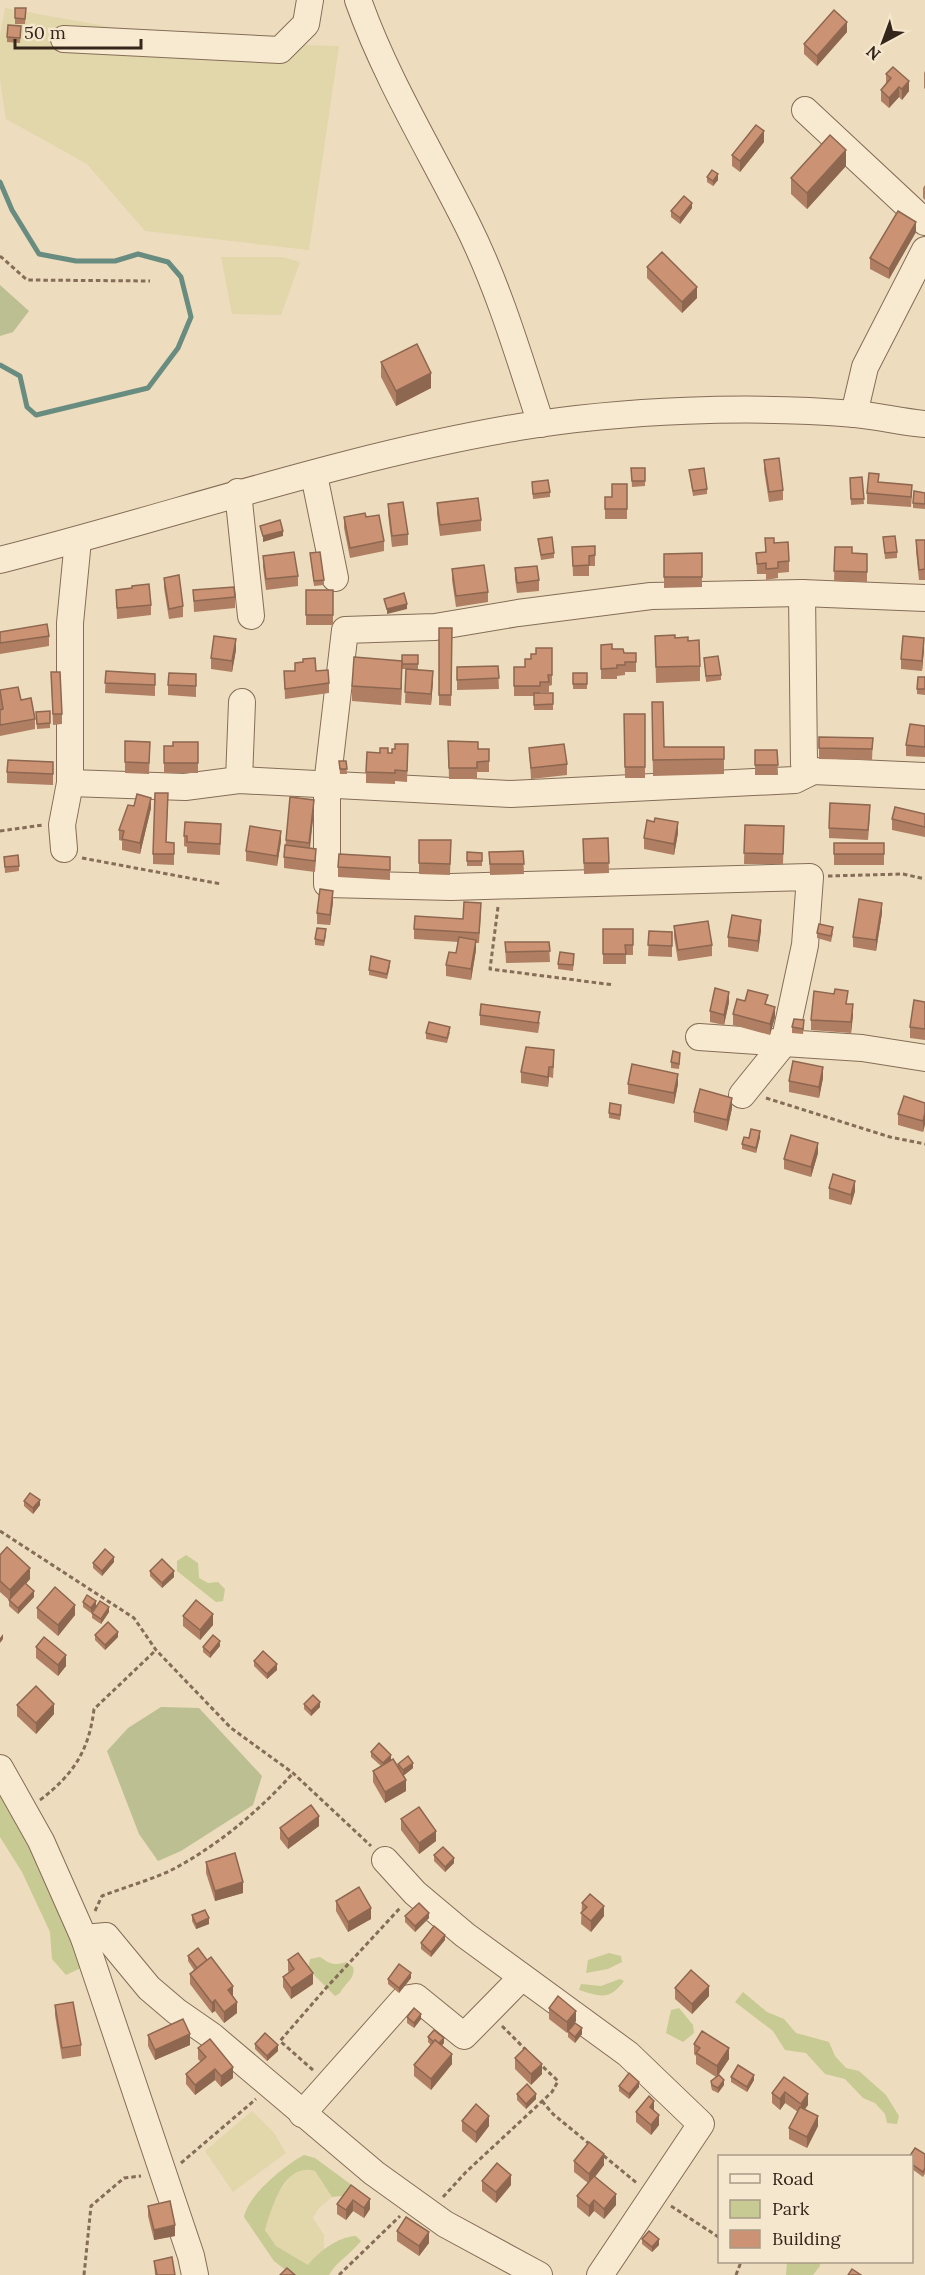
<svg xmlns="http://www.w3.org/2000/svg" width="925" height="2275" font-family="Lora,serif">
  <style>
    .farmland { fill: #e2d6ab }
    .green { fill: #c7ca92 }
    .cemetery { fill: #bcbf92 }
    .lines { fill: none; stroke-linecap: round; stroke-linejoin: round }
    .stream { stroke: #698c81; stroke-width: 5 }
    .minor-casing { stroke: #856d57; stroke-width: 28 }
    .path { stroke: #856d57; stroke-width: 3; stroke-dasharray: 4.5 3; stroke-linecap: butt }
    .minor { stroke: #f8ead0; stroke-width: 26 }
    .wall { fill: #af7e63 }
    .shaded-wall { fill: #8e6750 }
    .building { fill: #cb9373; stroke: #8e6750; stroke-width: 1.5 }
  </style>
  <rect width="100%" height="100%" fill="#eddcbd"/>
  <g class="farmland">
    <path d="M5,8L193,42L339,46L309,250L145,231L87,164L6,119L0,80V35Z"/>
    <path d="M221,257H283L300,262L281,315L232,314Z"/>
    <path d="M252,2111L274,2133L286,2153L233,2192L205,2151Z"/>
    <path d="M305,2168L315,2171L332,2197L318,2209L313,2218L324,2235V2249L308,2265L276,2246L265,2229L273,2200L294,2172Z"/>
  </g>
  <g class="green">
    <path d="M186,1555L198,1563L199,1578L208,1583L218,1582L225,1589L223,1601L216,1602L177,1571V1561Z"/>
    <path d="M0,1783L13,1804L83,1967L66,1975L52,1959L50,1932L22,1872L0,1837Z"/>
    <path d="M609,1953L621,1956L622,1962L608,1969L586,1973L588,1960Z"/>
    <path d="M320,1957C330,1964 334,1966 346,1962L353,1967C356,1978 345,1983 340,1993L335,1996L308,1969L310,1959Z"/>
    <path d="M620,1979L624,1981C610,2000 601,1997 579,1990L581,1984L601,1986Z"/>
    <path d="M743,1992L767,2012L784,2019L796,2033L829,2042L835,2056L846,2068L859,2071L886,2095L899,2116L897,2124L887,2123L885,2114L875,2103L863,2098L845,2079L825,2074L806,2053L785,2050L773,2031L735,2002Z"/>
    <path d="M679,2008L693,2025L694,2033L683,2042L666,2033L671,2010Z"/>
    <path d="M304,2155L315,2158L353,2186L351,2195L332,2197L315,2171C284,2162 272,2207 265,2230L276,2246L308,2265C319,2251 338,2237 356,2236L361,2241C351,2254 337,2261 329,2275H292L274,2261L244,2217C248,2195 284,2166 304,2155Z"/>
    <path d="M787,2262H820V2266L813,2275H786Z"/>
  </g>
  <g class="cemetery">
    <path d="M0,285L29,311L13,332L0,336Z"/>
    <path d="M161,1707L199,1708L262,1776L253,1805L181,1851L158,1861L139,1834L107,1751L128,1728Z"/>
  </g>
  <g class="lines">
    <path class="stream" d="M0,182L12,210L39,254L76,261H115L138,254L168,262L181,277L191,317L178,348L148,388L36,415L27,407L20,376L0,365"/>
    <defs>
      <g id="minor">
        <path d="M358,0C386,79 430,150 467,224C499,288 519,357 541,424"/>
        <path d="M64,39L280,50L306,24L310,0"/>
        <path d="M805,110L925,222"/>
        <path d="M854,414L865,367L925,250"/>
        <path d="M314,475L335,578"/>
        <path d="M238,492L251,616"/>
        <path d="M0,560C173,516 342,457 519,427C622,410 751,405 855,414C878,416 901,422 925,424"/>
        <path d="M802,593L804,764L809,773"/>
        <path d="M925,598L802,593L651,596L518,613L435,627L345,630L327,785V884L451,887L810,877L805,945L784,1043L862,1048L925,1058"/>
        <path d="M239,780L242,702"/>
        <path d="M70,783L185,787L239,780L511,794L795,780L813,771L925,776"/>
        <path d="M64,849L62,825L70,783V623L78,540"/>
        <path d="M699,1037L784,1043"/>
        <path d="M742,1095L784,1043"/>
        <path d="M0,1768L41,1841L84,1938L191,2256L195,2275"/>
        <path d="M385,1860L415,1893L465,1935L628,2054L701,2124L600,2275"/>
        <path d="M84,1938L106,1936L149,1988L176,2011L212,2036L374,2173L445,2224L539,2275"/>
        <path d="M302,2114L404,1999L416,1997L464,2036L522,1977"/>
      </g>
    </defs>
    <use href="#minor" class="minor-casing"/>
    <g class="path">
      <path d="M0,256L27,280L150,281"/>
      <path d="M0,831L43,825"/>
      <path d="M82,858L221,884"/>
      <path d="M828,876L903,874L925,879"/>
      <path d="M498,907L490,969L614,985"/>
      <path d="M766,1098L890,1137L925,1144"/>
      <path d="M0,1531L134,1618L156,1650L231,1728L293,1773L371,1846"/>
      <path d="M40,1800C73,1775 89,1751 94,1709L156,1650"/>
      <path d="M95,1911L102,1896C127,1886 156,1879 179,1866C222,1842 261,1809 293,1773"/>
      <path d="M502,2026L527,2051"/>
      <path d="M313,2070L280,2041L326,1988L401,1907"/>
      <path d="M542,2101L553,2114L638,2184"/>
      <path d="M181,2163L256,2099"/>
      <path d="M443,2197L466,2172L552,2092L558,2081L540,2064"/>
      <path d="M671,2206L720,2238"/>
      <path d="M84,2275L91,2206L124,2178L141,2176"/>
      <path d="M339,2275L400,2216"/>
      <path d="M736,2275L741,2262"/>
    </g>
    <use href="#minor" class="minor"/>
  </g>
  <g class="wall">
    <path d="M15,8H26L25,24H15Z"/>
    <path d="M21,26L20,43L7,42V37Z"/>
    <path d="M847,32L817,66L804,54V44Z"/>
    <path d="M925,71V89L924,88V73Z"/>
    <path d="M886,74L909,91L902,100L899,97L889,108L881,101V90L886,84Z"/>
    <path d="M764,142L740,172L732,166V155Z"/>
    <path d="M846,166L807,209L791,194V178Z"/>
    <path d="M707,177L718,180L713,186L707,182Z"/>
    <path d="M925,185V200L923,198V188Z"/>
    <path d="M692,208L680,224L671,217V211Z"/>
    <path d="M916,232L889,279L870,269V258Z"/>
    <path d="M647,267L697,298L682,313L647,278Z"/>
    <path d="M381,362L431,388L396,406L381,377Z"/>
    <path d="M764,460L783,490V500L769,502L764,470Z"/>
    <path d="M631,468H645V486L632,487Z"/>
    <path d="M689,470L707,489V494L693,496Z"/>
    <path d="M862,477L864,504L851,505L850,478Z"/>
    <path d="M532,482L550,492V497L533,499Z"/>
    <path d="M879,483L912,495L911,507L867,504V493Z"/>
    <path d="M627,484V519H605V497H612Z"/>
    <path d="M925,493V509L913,508V503Z"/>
    <path d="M437,503L481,520V531L440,536L437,514Z"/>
    <path d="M388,504L408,534V545L392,547L388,514Z"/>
    <path d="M344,517H366L384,541V551L350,558L344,528Z"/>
    <path d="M883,537L897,552V558L885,559Z"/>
    <path d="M765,538L774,543L789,561V572L778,573V578L766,580V574H757L756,553L765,552Z"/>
    <path d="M538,539L554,553V558L541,560Z"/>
    <path d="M916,540H925V580H919L916,551Z"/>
    <path d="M595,546V566H589V576H573L572,547Z"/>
    <path d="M835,547L852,553L867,554V582L834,581Z"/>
    <path d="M310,553L324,580V585L314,586Z"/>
    <path d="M702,553V587L664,588V554Z"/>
    <path d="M263,556L298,576V586L266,590L263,567Z"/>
    <path d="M515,568L539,580V591L517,593L515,579Z"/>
    <path d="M452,569L488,592V602L456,607L452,580Z"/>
    <path d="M164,578L183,606V617L169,619L164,588Z"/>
    <path d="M116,590L151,605V615L117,619Z"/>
    <path d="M193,590L235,597V608L194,612Z"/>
    <rect x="306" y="590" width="27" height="35"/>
    <path d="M439,628H452L451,706L439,705Z"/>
    <path d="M0,632L49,636V646L0,654Z"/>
    <path d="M655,636L675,638L688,641L700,666V681L656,683Z"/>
    <path d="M601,645L624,653H636V672H625V675L617,676V679H601Z"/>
    <path d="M552,648V685L549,686V692H540V693H553V710H534V696H514V667H525L536,654Z"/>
    <path d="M924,649L922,671L901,669V659Z"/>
    <path d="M236,650L232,672L211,669V658Z"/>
    <path d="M418,655V669L433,681L431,705L405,703L406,669H402L401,705L352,701V686L402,661Z"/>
    <path d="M704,658L721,675V680L706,682Z"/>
    <path d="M295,663L316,671L329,683V693L285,699L284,671H295Z"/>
    <path d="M498,666L499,689L457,690V667Z"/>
    <path d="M106,671L155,674V696L105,693Z"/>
    <path d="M51,672L62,714V724L53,725Z"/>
    <rect x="573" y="673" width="14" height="16"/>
    <path d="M196,674V697L168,695V685Z"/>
    <path d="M925,677V695L917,694V689Z"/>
    <path d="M0,690L21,700L35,719V729L0,736Z"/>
    <path d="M652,702L664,747H724V774L653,776Z"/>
    <path d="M50,711V728L37,729L36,712Z"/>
    <path d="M624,714H645V778H625Z"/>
    <path d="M925,726V757L906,756V745Z"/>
    <path d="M819,737L873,738L872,760L819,759Z"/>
    <path d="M125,741L150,742L149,774L125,773Z"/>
    <path d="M448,741L478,749H489V772H477V779H449Z"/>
    <path d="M198,742V773H164V746H173Z"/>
    <path d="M529,748L567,764V775L531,779Z"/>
    <path d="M755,750H777L778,775H755Z"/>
    <path d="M388,753L408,755L407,782L395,781V784L366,783V772Z"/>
    <path d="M339,761H346L347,774H340Z"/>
    <path d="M53,762V785L7,783V772Z"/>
    <path d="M168,804L166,842L174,843V865L153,864V854Z"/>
    <path d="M134,806L151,808L140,854L122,850V841L119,840V830Z"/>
    <path d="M314,810L310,848L316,860L315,872L284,868V857L286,840Z"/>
    <path d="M925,814V837L892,830V819Z"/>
    <path d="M870,816L868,840L829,838V828Z"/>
    <path d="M654,822L678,833L674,855L644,849V838Z"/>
    <path d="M745,825L784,826L783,864H744Z"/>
    <path d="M221,835L220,855L187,853V847L184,846V836Z"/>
    <path d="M608,838L609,873L584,874L583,839Z"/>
    <path d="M419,840H451L450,875L419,874Z"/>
    <path d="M281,841L277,866L246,861V851Z"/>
    <rect x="834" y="843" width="50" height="22"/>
    <path d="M523,851L524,874L490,875L489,852Z"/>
    <path d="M467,852L482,853V866H467Z"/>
    <path d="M4,857L19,866V871L5,873Z"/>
    <path d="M338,867H390V880L338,877Z"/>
    <path d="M333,902L330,925L317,924V913Z"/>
    <path d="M481,913L479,943H476V950L471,980L446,976V965L456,953L458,942L414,939V929L463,919Z"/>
    <path d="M882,913L876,951L853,947V937Z"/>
    <path d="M674,926L712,945V956L678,961L674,937Z"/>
    <path d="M603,929H633V955H626V964H603Z"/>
    <path d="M761,930L758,952L728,947V937Z"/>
    <path d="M649,931L672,932V957L648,956Z"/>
    <path d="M817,933H833L831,942L817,938Z"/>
    <path d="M326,935L324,946L315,945V939Z"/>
    <path d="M505,942H549L550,962L506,963Z"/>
    <path d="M574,959L573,971L558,969V964Z"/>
    <path d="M390,966L387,979L369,975V970Z"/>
    <path d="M729,1002L724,1025L710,1022V1011Z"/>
    <path d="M925,1002V1040L910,1038V1027Z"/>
    <path d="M848,1004L853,1015L851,1033L811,1030V1020Z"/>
    <path d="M733,1014L775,1017L770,1035L733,1025Z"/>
    <path d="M480,1015L540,1022L538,1033L480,1025Z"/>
    <path d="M804,1025L803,1034L792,1033V1027Z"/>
    <path d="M450,1032L447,1043L426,1039V1033Z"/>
    <path d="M680,1058L679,1069L671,1068V1062Z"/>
    <path d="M554,1061L553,1078L549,1077L548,1087L521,1083V1072Z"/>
    <path d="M823,1078L819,1098L789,1092V1081Z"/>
    <path d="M628,1084H678L674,1104L628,1094Z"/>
    <path d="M925,1103V1124L923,1132L898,1125V1114Z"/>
    <path d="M732,1108L727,1131L694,1122V1112Z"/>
    <path d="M621,1110L620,1120L609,1118V1113Z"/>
    <path d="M760,1137L756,1153L742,1149V1144L749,1138Z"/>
    <path d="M818,1153L811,1177L784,1169V1159Z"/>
    <path d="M829,1188L855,1191L851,1205L829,1199Z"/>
    <path d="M24,1501L40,1505L33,1514L24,1506Z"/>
    <path d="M0,1555L30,1579L26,1584L34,1597L18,1614L9,1606V1600L0,1592Z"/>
    <path d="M114,1562L102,1576L93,1568V1563Z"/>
    <path d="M150,1571L174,1577L162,1588L150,1576Z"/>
    <path d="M83,1602L96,1606L91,1613L83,1607Z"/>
    <path d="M37,1608L75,1615L58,1636L37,1618Z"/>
    <path d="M109,1612L101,1624L92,1618V1613Z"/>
    <path d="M183,1616L213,1625L200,1640L183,1626Z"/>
    <path d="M95,1635L118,1637L105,1650L95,1640Z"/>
    <path d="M220,1646L210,1658L203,1652V1647Z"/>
    <path d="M36,1647L66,1666L58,1676L36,1658Z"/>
    <path d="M254,1661L277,1670L267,1679L254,1666Z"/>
    <path d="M304,1704L320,1707L311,1716L304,1709Z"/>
    <path d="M17,1705L54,1714L36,1734L17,1716Z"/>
    <path d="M371,1752L391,1760L398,1767V1764L413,1768L403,1776L406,1791L385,1803L373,1782V1771L381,1766L371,1757Z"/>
    <path d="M401,1819L436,1841L419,1854L401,1830Z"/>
    <path d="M319,1826L288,1849L280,1839V1828Z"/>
    <path d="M434,1855L454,1863L445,1872L434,1861Z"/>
    <path d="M206,1862L243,1893L215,1901L206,1873Z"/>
    <path d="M336,1901L371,1919L348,1932L336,1911Z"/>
    <path d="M582,1903L604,1916L591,1932L581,1924Z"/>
    <path d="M192,1915L209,1924L196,1929L192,1921Z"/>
    <path d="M405,1916L429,1918L415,1932L405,1922Z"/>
    <path d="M445,1940L431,1957L421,1949V1943Z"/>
    <path d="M188,1956L233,1996L237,2013L224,2023L215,2011L212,2013L190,1984V1974L194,1970L188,1961Z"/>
    <path d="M288,1960L313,1984L291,1999L283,1987V1977L289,1972L288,1971Z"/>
    <path d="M411,1978L399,1993L388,1984V1979Z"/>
    <path d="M675,1988L709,1996L692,2014L675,1999Z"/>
    <path d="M55,2005L81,2045V2056L62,2059L55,2015Z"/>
    <path d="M549,2008L576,2021L567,2033L549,2019Z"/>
    <path d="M407,2017L421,2019L414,2028L407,2023Z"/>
    <path d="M568,2031L582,2034L575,2043L568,2037Z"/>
    <path d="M148,2035L190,2045L155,2060L148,2046Z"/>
    <path d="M428,2037L444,2043L442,2045L452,2064L431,2090L414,2076V2065L431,2045L428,2042Z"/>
    <path d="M255,2044L278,2051L267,2061L255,2049Z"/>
    <path d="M694,2044L729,2059L717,2077L724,2085L718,2093L712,2090L711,2086V2081L716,2077L696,2064V2056L694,2054Z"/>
    <path d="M198,2048L233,2078L221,2087L215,2080L195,2095L186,2084V2074L201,2062L198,2059Z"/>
    <path d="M515,2058L542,2074L531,2085L515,2069Z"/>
    <path d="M731,2077L754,2080L747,2092L731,2082Z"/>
    <path d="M784,2077L808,2105L805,2109L818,2126L807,2148L789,2139V2128L798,2112L785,2103L780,2110L772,2103V2093Z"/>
    <path d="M619,2086L639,2087L629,2099L619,2091Z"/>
    <path d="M517,2094L536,2099L526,2109L517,2100Z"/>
    <path d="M654,2111L659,2125L651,2135L636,2122V2112Z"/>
    <path d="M462,2121L489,2126L476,2143L462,2131Z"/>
    <path d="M925,2154V2174L923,2177L912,2169V2157Z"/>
    <path d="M574,2161L604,2165L595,2177L616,2205L604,2219L594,2211L589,2217L577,2207V2196L588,2183L574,2172Z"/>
    <path d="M482,2181L511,2185L496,2203L482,2191Z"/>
    <path d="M351,2185L370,2209L364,2218L353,2211L346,2220L337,2214V2204Z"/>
    <path d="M148,2206L175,2236L154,2240L148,2216Z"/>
    <path d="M397,2231L429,2243L419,2256L397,2241Z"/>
    <path d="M642,2239L659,2245L652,2252L642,2244Z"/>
    <path d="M154,2261L175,2275H155Z"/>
  </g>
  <g class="shaded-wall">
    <path d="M847,22V32L817,66V56Z"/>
    <path d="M909,81V91L902,100V89Z"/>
    <path d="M899,87V97L889,108V98Z"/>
    <path d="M764,131V142L740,172V161Z"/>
    <path d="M846,150V166L807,209V193Z"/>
    <path d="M718,174V180L713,186V181Z"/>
    <path d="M692,203V208L680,224V218Z"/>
    <path d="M916,222V232L889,279V269Z"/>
    <path d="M697,287V298L682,313V302Z"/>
    <path d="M431,373V388L396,406V391Z"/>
    <path d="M283,531V536L263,542V536Z"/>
    <path d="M407,604V609L387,614V609Z"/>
    <path d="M924,638V649L922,671V661Z"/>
    <path d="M236,639V650L232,672V661Z"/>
    <path d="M402,661V676L401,705V689Z"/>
    <path d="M433,671V681L431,705V694Z"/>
    <path d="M151,798V808L140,854V843Z"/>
    <path d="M314,800V810L309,853V843Z"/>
    <path d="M678,822V833L674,855V844Z"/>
    <path d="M281,831V841L277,866V856Z"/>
    <path d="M333,891V902L330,925V915Z"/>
    <path d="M882,903V913L876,951V940Z"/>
    <path d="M761,920V930L758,952V941Z"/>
    <path d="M476,940V950L471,980V969Z"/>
    <path d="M729,992V1002L724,1025V1015Z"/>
    <path d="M853,1004V1015L851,1033V1022Z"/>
    <path d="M775,1007V1017L770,1035V1024Z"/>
    <path d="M549,1067V1077L548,1087V1077Z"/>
    <path d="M823,1067V1078L819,1098V1087Z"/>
    <path d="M678,1074V1084L674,1104V1093Z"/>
    <path d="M732,1098V1108L727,1131V1120Z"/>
    <path d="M925,1113V1124L923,1132V1121Z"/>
    <path d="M760,1131V1137L756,1153V1148Z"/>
    <path d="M818,1143V1153L811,1177V1167Z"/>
    <path d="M855,1181V1191L851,1205V1195Z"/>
    <path d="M40,1500V1505L33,1514V1508Z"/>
    <path d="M114,1557V1562L102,1576V1571Z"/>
    <path d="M30,1568V1579L10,1601V1590Z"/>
    <path d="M174,1571V1577L162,1588V1583Z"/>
    <path d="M34,1591V1597L18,1614V1608Z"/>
    <path d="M96,1601V1606L91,1613V1608Z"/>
    <path d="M75,1605V1615L58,1636V1625Z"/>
    <path d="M109,1607V1612L101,1624V1619Z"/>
    <path d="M213,1614V1625L200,1640V1630Z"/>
    <path d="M118,1632V1637L105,1650V1645Z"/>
    <path d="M3,1634V1639L0,1643V1638Z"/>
    <path d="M220,1641V1646L210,1658V1653Z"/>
    <path d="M66,1655V1666L58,1676V1665Z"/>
    <path d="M277,1664V1670L267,1679V1674Z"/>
    <path d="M320,1702V1707L311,1716V1711Z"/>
    <path d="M54,1704V1714L36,1734V1723Z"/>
    <path d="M391,1755V1760L383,1769V1763Z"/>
    <path d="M413,1763V1768L403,1776V1770Z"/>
    <path d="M406,1780V1791L385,1803V1792Z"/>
    <path d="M319,1816V1826L288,1849V1839Z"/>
    <path d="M436,1831V1841L419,1854V1843Z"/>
    <path d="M454,1858V1863L445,1872V1867Z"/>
    <path d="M243,1882V1893L215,1901V1891Z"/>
    <path d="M604,1906V1916L591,1932V1921Z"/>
    <path d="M371,1908V1919L348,1932V1922Z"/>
    <path d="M429,1913V1918L415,1932V1926Z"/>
    <path d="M209,1918V1924L196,1929V1924Z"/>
    <path d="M445,1935V1940L431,1957V1952Z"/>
    <path d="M313,1973V1984L291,1999V1988Z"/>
    <path d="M411,1973V1978L399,1993V1988Z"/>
    <path d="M233,1986V1996L228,2001V1990Z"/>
    <path d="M709,1986V1996L692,2014V2004Z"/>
    <path d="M215,2000V2011L212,2013V2003Z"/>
    <path d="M237,2002V2013L224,2023V2012Z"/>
    <path d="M576,2011V2021L567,2033V2022Z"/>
    <path d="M421,2014V2019L414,2028V2023Z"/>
    <path d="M582,2028V2034L575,2043V2037Z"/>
    <path d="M190,2034V2045L155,2060V2050Z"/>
    <path d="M444,2038V2043L438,2050V2045Z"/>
    <path d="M278,2045V2051L267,2061V2056Z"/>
    <path d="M729,2048V2059L717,2077V2066Z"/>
    <path d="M452,2054V2064L431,2090V2079Z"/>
    <path d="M542,2064V2074L531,2085V2074Z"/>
    <path d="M233,2067V2078L221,2087V2076Z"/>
    <path d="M215,2069V2080L195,2095V2085Z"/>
    <path d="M754,2075V2080L747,2092V2087Z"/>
    <path d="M724,2080V2085L718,2093V2088Z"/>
    <path d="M639,2082V2087L629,2099V2094Z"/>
    <path d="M785,2092V2103L780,2110V2099Z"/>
    <path d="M536,2094V2099L526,2109V2104Z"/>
    <path d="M808,2094V2105L801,2114V2104Z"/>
    <path d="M654,2101V2112L650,2107Z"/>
    <path d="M659,2115V2125L651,2135V2125Z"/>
    <path d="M489,2116V2126L476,2143V2132Z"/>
    <path d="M818,2116V2126L807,2148V2137Z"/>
    <path d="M604,2154V2165L589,2184V2174Z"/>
    <path d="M511,2175V2185L496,2203V2192Z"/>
    <path d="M616,2194V2205L604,2219V2209Z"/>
    <path d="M370,2199V2209L364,2218V2208Z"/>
    <path d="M353,2200V2211L346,2220V2210Z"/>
    <path d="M594,2200V2211L589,2217V2206Z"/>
    <path d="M175,2225V2236L154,2240V2230Z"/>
    <path d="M429,2232V2243L419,2256V2246Z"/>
    <path d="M659,2239V2245L652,2252V2247Z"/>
  </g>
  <g class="building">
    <path d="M15,8H26L25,19L15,18Z"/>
    <path d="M834,10L847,22L817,56L804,44Z"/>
    <path d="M8,25L21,26L20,38L7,37Z"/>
    <path d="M893,67L909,81L902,89L899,87L889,98L881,90L891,78L886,74Z"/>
    <path d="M756,125L764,131L740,161L732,155Z"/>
    <path d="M830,135L846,150L807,193L791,178Z"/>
    <path d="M712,170L718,174L713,181L707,177Z"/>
    <path d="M684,196L692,203L680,218L671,211Z"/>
    <path d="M898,211L916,222L889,269L870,258Z"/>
    <path d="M662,252L697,287L682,302L647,267Z"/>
    <path d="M417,344L431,373L396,391L381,362Z"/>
    <path d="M779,458L783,490L769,492L764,460Z"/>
    <path d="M631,468H645V481H632Z"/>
    <path d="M704,468L707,489L693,491L689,470Z"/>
    <path d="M869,473L879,474L878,482L912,485L911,497L867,493Z"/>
    <path d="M862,477L864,499H851L850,478Z"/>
    <path d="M548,480L550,492L533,494L532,482Z"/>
    <path d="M612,484H627V509H605V497H612Z"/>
    <path d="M914,491L925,493V504L913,503Z"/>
    <path d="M478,498L481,520L440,525L437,503Z"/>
    <path d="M403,502L408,534L392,536L388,504Z"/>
    <path d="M365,513L366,517L379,515L384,541L350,548L344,517Z"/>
    <path d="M280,520L283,531L263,536L260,526Z"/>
    <path d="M895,536L897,552L885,553L883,537Z"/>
    <path d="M552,537L554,553L541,555L538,539Z"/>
    <path d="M765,538H774V543L788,542L789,561L778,562V568L766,569V563L757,564L756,553L766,552Z"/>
    <path d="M916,540H925V569L919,570Z"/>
    <path d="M595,546V555L589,556V565L573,566L572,547Z"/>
    <path d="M835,547H852V553L867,554V572L834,571Z"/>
    <path d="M294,552L298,576L266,579L263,556Z"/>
    <path d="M320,552L324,580L314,581L310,553Z"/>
    <path d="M702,553V577H664V554Z"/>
    <path d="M484,565L488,592L456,596L452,569Z"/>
    <path d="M537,566L539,580L517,583L515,568Z"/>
    <path d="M179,575L183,606L169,609L164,578Z"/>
    <path d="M149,584L151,605L117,608L116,590L132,588V586Z"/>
    <path d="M234,587L235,597L194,601L193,590Z"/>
    <rect x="306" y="590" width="27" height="25"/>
    <path d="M404,593L407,604L387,609L384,599Z"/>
    <path d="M47,624L49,636L0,643V632Z"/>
    <path d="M439,628H452L451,695H439Z"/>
    <path d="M675,635V638L688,637V641L699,640L700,666L656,667L655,636Z"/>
    <path d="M214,636L236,639L232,661L211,658Z"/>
    <path d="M903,636L924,638L922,661L901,659Z"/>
    <path d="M612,644V649H623L624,653H636V662H625V665H617V668L601,669V645Z"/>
    <path d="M536,648H552V675H548L549,682H540V686H514V667H525V659H531V654H536Z"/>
    <rect x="402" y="655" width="16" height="9"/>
    <path d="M718,656L721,675L706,676L704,658Z"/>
    <path d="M354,657L402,661L401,689L352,686Z"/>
    <path d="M315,658L316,671L328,670L329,683L285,689L284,671H295V663L303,662V659Z"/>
    <path d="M498,666L499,678L457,680V667Z"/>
    <path d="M406,669L433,671L431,694L405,692Z"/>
    <path d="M106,671L155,674V685L105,683Z"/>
    <path d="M51,672H60L62,714H53Z"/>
    <path d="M169,673L196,674V686L168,685Z"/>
    <rect x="573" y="673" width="14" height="11"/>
    <path d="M918,677H925V689H917Z"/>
    <path d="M18,687L21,700L31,698L35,719L0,725V710L3,709L0,690Z"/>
    <path d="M534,693H553V704L534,705Z"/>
    <path d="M652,702H663L664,747H724V759L653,760Z"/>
    <path d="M50,711V723L37,724L36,712Z"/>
    <path d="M624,714H645V767H625Z"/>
    <path d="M910,724L925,726V747L906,745Z"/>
    <path d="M819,737L873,738L872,749L819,748Z"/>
    <path d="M125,741L150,742L149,763L125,762Z"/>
    <path d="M448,741L478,742V749H489V761L477,762V768H449Z"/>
    <path d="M173,742H198V763H164V746H173Z"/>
    <path d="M395,744H408L407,771L395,770V773L366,772L367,752L380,753V748H388V753H392V749H395Z"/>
    <path d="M564,744L567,764L531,768L529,748Z"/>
    <path d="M755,750H777L778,765H755Z"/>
    <path d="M8,760L53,762V774L7,772Z"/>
    <path d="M339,761H346L347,769H340Z"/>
    <path d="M155,793H168L166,842L174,843V854H153Z"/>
    <path d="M137,794L151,798L140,843L122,839L124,831L119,830L128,805L134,806Z"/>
    <path d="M290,797L314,800L309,843L286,840Z"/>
    <path d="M830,803L870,805L868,830L829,828Z"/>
    <path d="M895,807L925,814V827L892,819Z"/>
    <path d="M655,818L678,822L674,844L644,838L647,820L654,822Z"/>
    <path d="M185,822L221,824L220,844L187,842V836H184Z"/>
    <path d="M745,825L784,826L783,854L744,853Z"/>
    <path d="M250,826L281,831L277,856L246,851Z"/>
    <path d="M608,838L609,863H584L583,839Z"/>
    <path d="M419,840H451L450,864L419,863Z"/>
    <rect x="834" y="843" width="50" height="11"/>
    <path d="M285,845L316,849L315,861L284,857Z"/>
    <path d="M523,851L524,864H490L489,852Z"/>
    <path d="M467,852L482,853V861H467Z"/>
    <path d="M339,854L390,857V870L338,867Z"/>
    <path d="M18,855L19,866L5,867L4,857Z"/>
    <path d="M320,889L333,891L330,915L317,913Z"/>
    <path d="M859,899L882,903L876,940L853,937Z"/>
    <path d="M464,902L481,903L479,933L414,929L415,916L463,919Z"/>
    <path d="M732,915L761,920L758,941L728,937Z"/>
    <path d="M708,921L712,945L678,950L674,926Z"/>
    <path d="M819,924L833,927L831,936L817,933Z"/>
    <path d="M317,928L326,929L324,941L315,939Z"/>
    <path d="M603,929H633V945H625L626,954H603Z"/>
    <path d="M649,931L672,932V946L648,945Z"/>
    <path d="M459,937L476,940L471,969L446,965L449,952L456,953Z"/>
    <path d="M505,942H549L550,951L506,952Z"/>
    <path d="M560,952L574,954L573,965L558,964Z"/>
    <path d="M371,956L390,961L387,974L369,970Z"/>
    <path d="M715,988L729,992L724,1015L710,1011Z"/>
    <path d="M835,989L848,991L846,1004H853L851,1022L811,1020L814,991L834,994Z"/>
    <path d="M748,990L768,995L765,1004L775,1007L770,1024L733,1014L737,999L745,1001Z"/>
    <path d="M914,1000L925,1002V1029L910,1027Z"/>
    <path d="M481,1004L540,1012L538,1023L480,1015Z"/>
    <path d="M794,1019L804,1020L803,1029L792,1027Z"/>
    <path d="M429,1022L450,1027L447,1038L426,1033Z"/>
    <path d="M526,1047L554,1050L553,1067H549L548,1077L521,1072Z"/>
    <path d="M673,1051L680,1053L679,1064L671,1062Z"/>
    <path d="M793,1061L823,1067L819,1087L789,1081Z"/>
    <path d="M632,1064L678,1074L674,1093L628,1084Z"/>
    <path d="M700,1089L732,1098L727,1120L694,1112Z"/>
    <path d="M904,1096L925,1103V1113L923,1121L898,1114Z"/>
    <path d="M610,1103L621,1105L620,1115L609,1113Z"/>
    <path d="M751,1129L760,1131L756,1148L742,1144L744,1137L749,1138Z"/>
    <path d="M791,1135L818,1143L811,1167L784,1159Z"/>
    <path d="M833,1174L855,1181L851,1195L829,1188Z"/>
    <path d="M30,1493L40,1500L33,1508L24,1501Z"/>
    <path d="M7,1547L30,1568L10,1590L0,1581V1555Z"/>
    <path d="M105,1549L114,1557L102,1571L93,1563Z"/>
    <path d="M162,1559L174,1571L162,1583L150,1571Z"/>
    <path d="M25,1583L34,1591L18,1608L9,1600Z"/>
    <path d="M55,1587L75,1605L58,1625L37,1608Z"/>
    <path d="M87,1595L96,1601L91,1608L83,1602Z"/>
    <path d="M196,1600L213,1614L200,1630L183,1616Z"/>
    <path d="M100,1601L109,1607L101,1619L92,1613Z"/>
    <path d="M108,1622L118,1632L105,1645L95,1635Z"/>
    <path d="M213,1635L220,1641L210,1653L203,1647Z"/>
    <path d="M44,1637L66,1655L58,1665L36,1647Z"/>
    <path d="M263,1651L277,1664L267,1674L254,1661Z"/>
    <path d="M36,1686L54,1704L36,1723L17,1705Z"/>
    <path d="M313,1695L320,1702L311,1711L304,1704Z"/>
    <path d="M379,1743L391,1755L383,1763L371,1752Z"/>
    <path d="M408,1756L413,1763L403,1770L398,1764Z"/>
    <path d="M393,1759L406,1780L385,1792L373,1771Z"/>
    <path d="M311,1805L319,1816L288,1839L280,1828Z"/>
    <path d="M419,1807L436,1831L419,1843L401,1819Z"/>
    <path d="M443,1847L454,1858L445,1867L434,1855Z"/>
    <path d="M235,1853L243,1882L215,1891L206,1862Z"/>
    <path d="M359,1887L371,1908L348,1922L336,1901Z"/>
    <path d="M590,1894L604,1906L591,1921L581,1913L587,1907L582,1903Z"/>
    <path d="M419,1903L429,1913L415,1926L405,1916Z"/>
    <path d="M205,1910L209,1918L196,1924L192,1915Z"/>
    <path d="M434,1926L445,1935L431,1952L421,1943Z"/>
    <path d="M198,1948L207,1960L197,1968L188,1956Z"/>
    <path d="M298,1953L313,1973L291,1988L283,1977L294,1969L288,1960Z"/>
    <path d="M211,1957L233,1986L228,1990L237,2002L224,2012L215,2000L212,2003L190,1974Z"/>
    <path d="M399,1964L411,1973L399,1988L388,1979Z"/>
    <path d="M691,1970L709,1986L692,2004L675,1988Z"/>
    <path d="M558,1996L576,2011L567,2022L549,2008Z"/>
    <path d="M73,2002L81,2045L62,2048L55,2005Z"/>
    <path d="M414,2008L421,2014L414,2023L407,2017Z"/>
    <path d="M183,2019L190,2034L155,2050L148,2035Z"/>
    <path d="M575,2023L582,2028L575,2037L568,2031Z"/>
    <path d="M434,2030L444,2038L439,2043L435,2040L434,2042L428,2037Z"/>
    <path d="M702,2031L729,2048L717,2066L696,2053L700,2048L694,2044Z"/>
    <path d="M265,2033L278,2045L267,2056L255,2044Z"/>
    <path d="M210,2039L233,2067L221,2076L215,2069L195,2085L186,2074L206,2057L198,2048Z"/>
    <path d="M435,2040L452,2054L431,2079L414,2065Z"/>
    <path d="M525,2048L542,2064L531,2074L515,2058Z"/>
    <path d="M738,2065L754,2075L747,2087L731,2077Z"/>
    <path d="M629,2073L639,2082L629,2094L619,2086Z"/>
    <path d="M719,2075L724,2080L718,2088L712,2085L711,2081Z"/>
    <path d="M784,2077L808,2094L801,2104L785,2092L780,2099L772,2093Z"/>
    <path d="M527,2084L536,2094L526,2104L517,2094Z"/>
    <path d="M649,2096L654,2101L650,2107L659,2115L651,2125L636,2112Z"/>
    <path d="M476,2104L489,2116L476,2132L462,2121Z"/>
    <path d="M800,2107L818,2116L807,2137L789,2128Z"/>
    <path d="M589,2142L604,2154L589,2174L574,2161Z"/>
    <path d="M915,2148L925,2154V2168L923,2172L912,2164V2157H909Z"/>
    <path d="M497,2163L511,2175L496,2192L482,2181Z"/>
    <path d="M594,2176L616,2194L604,2209L594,2200L589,2206L577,2196Z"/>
    <path d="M351,2185L370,2199L364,2208L353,2200L346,2210L337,2204Z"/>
    <path d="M170,2201L175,2225L154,2230L148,2206Z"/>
    <path d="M406,2217L429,2232L419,2246L397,2231Z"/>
    <path d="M649,2231L659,2239L652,2247L642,2239Z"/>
    <path d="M172,2257L175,2275H157L154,2261Z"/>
    <path d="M287,2268L295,2275H280Z"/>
    <path d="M852,2269L861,2275H848Z"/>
  </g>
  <rect x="718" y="2155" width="195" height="108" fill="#f5e7cd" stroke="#a89a86" stroke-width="1.5"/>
  <rect x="730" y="2174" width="30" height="9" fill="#f8ead0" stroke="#a89a86" stroke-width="1.5"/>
  <text x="772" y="2185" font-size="18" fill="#34261b">Road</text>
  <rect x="730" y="2200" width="30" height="18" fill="#c7ca92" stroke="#a89a86" stroke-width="1.5"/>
  <text x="772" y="2215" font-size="18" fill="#34261b">Park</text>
  <rect x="730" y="2230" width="30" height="18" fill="#cb9373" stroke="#a89a86" stroke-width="1.5"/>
  <text x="772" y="2245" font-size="18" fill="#34261b">Building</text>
  <g transform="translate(883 42) rotate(221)" stroke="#f5e7cd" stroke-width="4.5" paint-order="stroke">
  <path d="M0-4.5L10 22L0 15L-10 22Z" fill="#34261b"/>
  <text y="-9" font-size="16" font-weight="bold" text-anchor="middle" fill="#34261b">N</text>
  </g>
  <path d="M15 39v9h126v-9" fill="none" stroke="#34261b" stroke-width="3"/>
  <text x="24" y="39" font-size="18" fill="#34261b" stroke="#f5e7cd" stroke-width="4.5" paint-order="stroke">50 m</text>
</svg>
